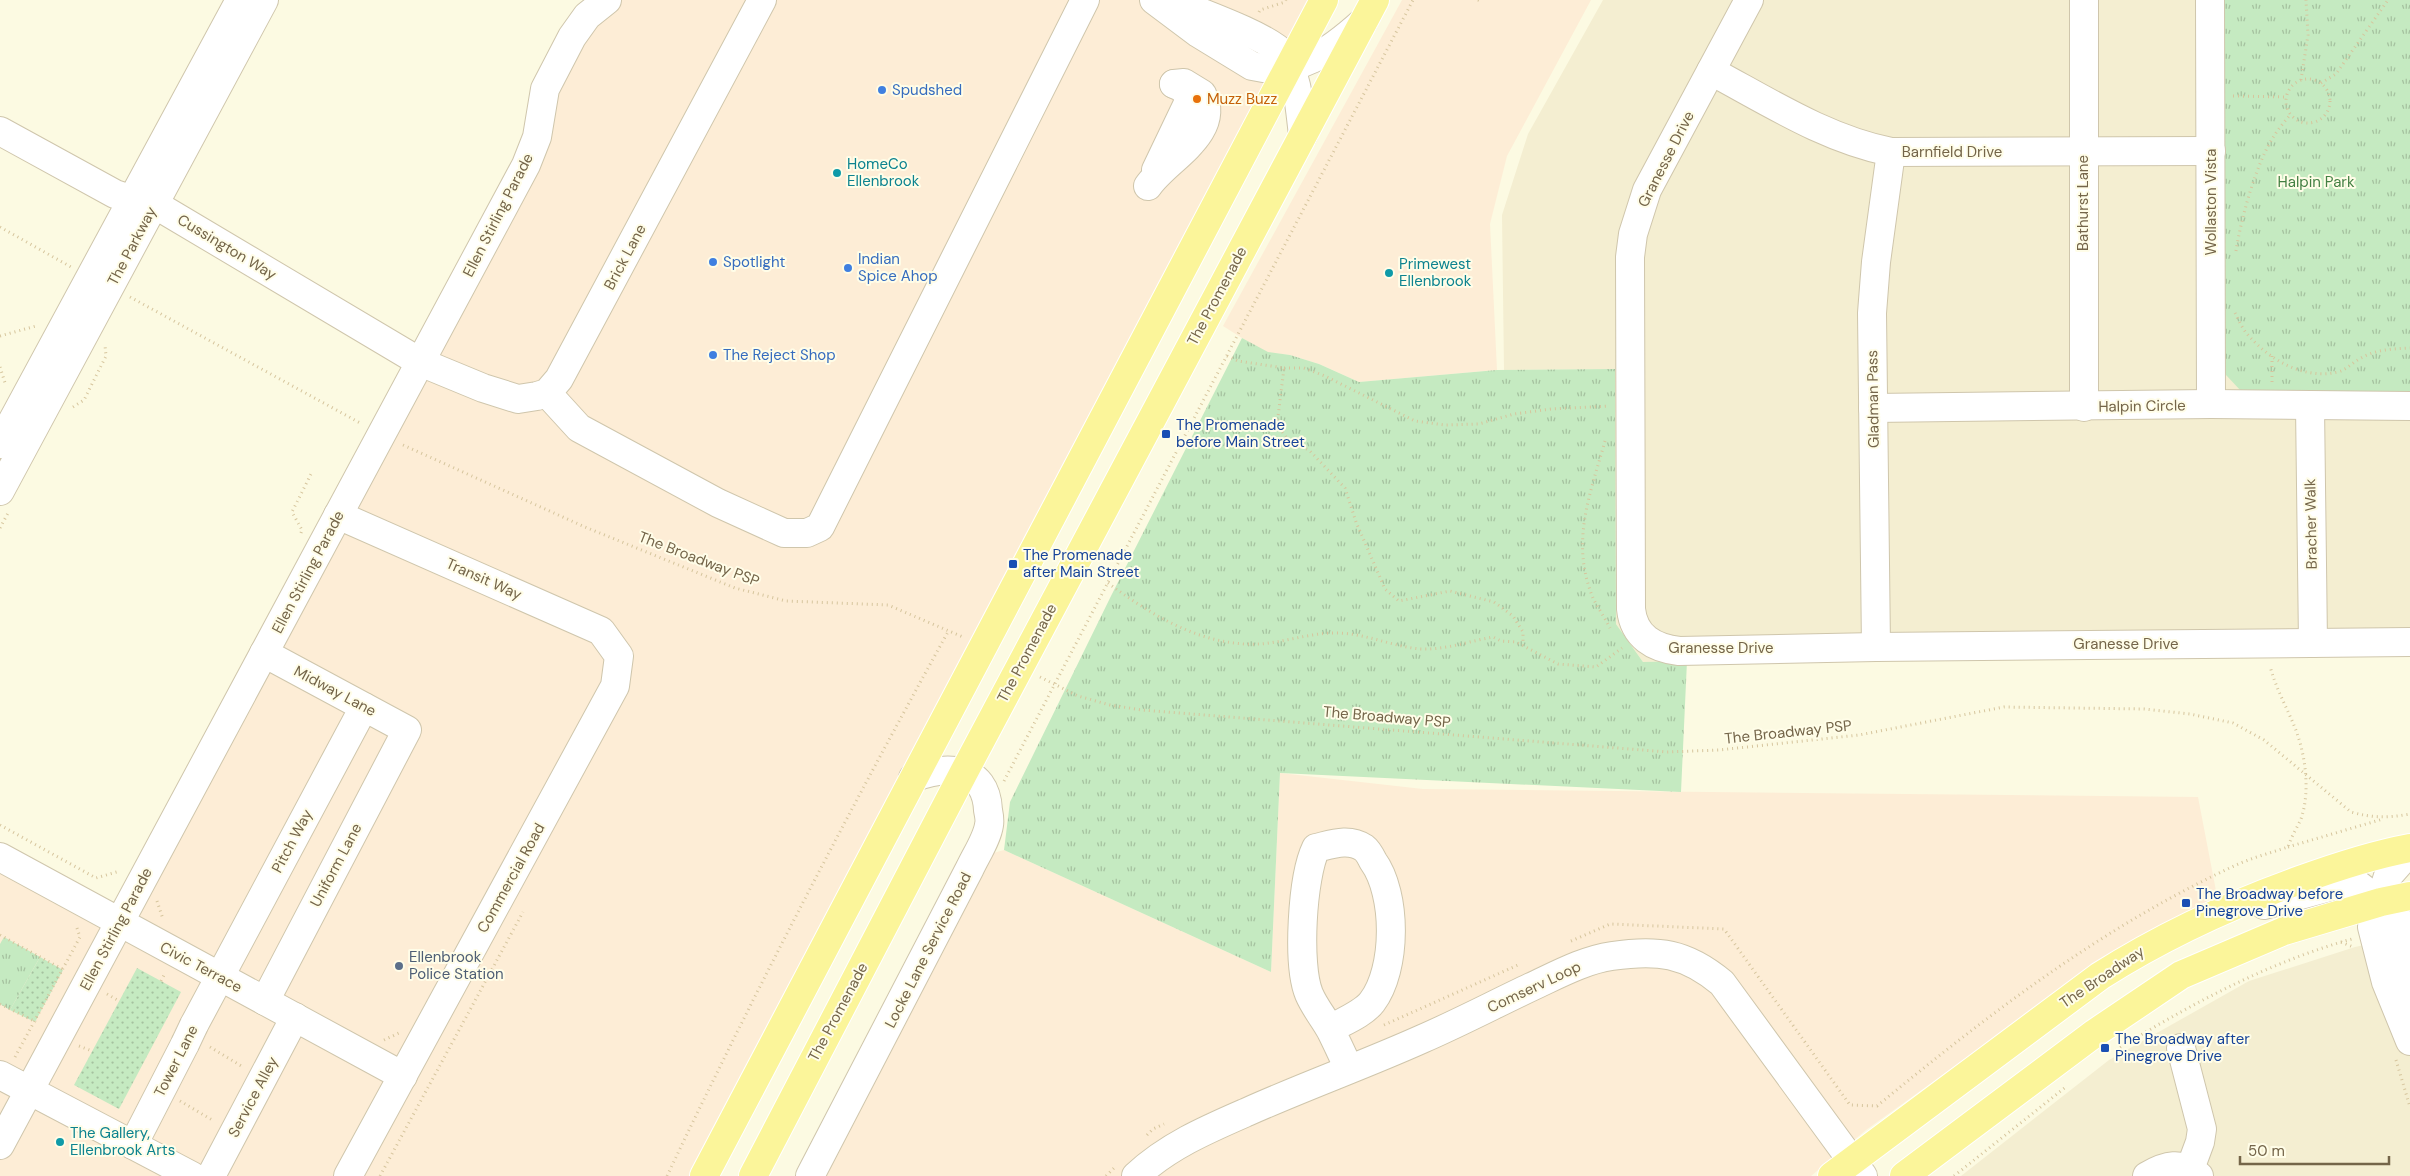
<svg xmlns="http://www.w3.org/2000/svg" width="2410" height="1176" font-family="'DM Sans',sans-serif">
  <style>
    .residential { fill: #f4eed1 }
    .commercial { fill: #fdedd6 }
    .grass { fill: url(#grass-dots) }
    .park { fill: url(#park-tufts) }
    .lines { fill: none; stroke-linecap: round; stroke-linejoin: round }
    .minor-casing { stroke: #cfc6ac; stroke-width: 30 }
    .major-casing { stroke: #fff; stroke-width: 30 }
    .path { stroke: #d6c59d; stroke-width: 3; stroke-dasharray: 1 4; stroke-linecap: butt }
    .minor { stroke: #fff; stroke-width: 28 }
    .major { stroke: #fbf59a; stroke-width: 28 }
    .minor-bridge-casing { stroke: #cfc6ac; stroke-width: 30; stroke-linecap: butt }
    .minor-bridge { stroke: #fff; stroke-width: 28 }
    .shop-dot { fill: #3f7fe0; stroke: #fffde8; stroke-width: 2 }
    .food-dot { fill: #e8710a; stroke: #fffde8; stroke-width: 2 }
    .culture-dot { fill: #0f9aa8; stroke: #fffde8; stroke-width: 2 }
    .transit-dot { fill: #1a4fb4; stroke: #fffde8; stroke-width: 2 }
    .service-dot { fill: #5c6f8a; stroke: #fffde8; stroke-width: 2 }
    .labels { text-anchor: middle; stroke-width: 4; stroke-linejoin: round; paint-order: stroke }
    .shop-label { font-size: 15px; fill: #366cbe; stroke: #fffde8; text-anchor: start }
    .food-label { font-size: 15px; fill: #c56008; stroke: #fffde8; text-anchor: start }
    .street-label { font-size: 15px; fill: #746549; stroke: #fffde8 }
    .culture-label { font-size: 15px; fill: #0d838f; stroke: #fffde8; text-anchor: start }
    .park-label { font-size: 15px; fill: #438043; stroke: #fffde8 }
    .transit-label { font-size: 15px; fill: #164399; stroke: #fffde8; text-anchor: start }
    .service-label { font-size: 15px; fill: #4e5e75; stroke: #fffde8; text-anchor: start }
  </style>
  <defs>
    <pattern id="grass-dots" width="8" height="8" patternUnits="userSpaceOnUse" patternTransform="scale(1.25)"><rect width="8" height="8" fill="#c5eac1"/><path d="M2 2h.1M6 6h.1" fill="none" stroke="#a5c19f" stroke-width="1.8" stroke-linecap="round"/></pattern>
    <pattern id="park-tufts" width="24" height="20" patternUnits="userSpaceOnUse" patternTransform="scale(1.25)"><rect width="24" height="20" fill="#c5eac1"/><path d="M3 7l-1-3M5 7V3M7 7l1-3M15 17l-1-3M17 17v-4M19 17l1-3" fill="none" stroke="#a5c19f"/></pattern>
  </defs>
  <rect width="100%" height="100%" fill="#fcfae2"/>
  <g class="residential">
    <path d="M1603,0H2410V651L1643,662L1616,624L1615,369L1504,370L1502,215L1528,134Z"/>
    <path d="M2410,935V1176H1961L2109,1060L2249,981L2355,947Z"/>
  </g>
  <g class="commercial">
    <path d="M607,0H1324L704,1176H0V857L119,922L541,111Z"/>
    <path d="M1402,0H1591L1507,156L1490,224L1497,370L1359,382L1319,364L1290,355L1264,352L1223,326Z"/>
    <path d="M1280,773L1423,789L2198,797L2217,896L2119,948L1866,1130L1811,1176H802L955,864L1004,850L1271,972Z"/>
  </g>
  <g class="grass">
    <path d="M40,957L63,970L35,1022L10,1010Z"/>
    <path d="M137,968L181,992L119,1109L74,1085Z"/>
  </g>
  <g class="park">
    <path d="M2221,0H2410V395L2241,391L2226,375L2222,364Z"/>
    <path d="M1242,338L1268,352L1290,355L1319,364L1359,382L1497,370L1615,369L1616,624L1643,662L1687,661L1681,792L1280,773L1271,972L1004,850L1010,802L1111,596Z"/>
    <path d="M4,937L40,957L10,1010L0,1004V944Z"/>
  </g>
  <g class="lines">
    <defs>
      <g id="minor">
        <path d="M1154,0L1198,33L1252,66C1297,77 1332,50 1363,22"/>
        <path d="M1749,0L1647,190L1633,234L1630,257L1631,609C1634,637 1654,648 1679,651L1876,647L2410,642"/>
        <path d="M2084,0V407"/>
        <path d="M2210,0L2211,404"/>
        <path d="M1172,1C1196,11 1268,36 1283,54C1298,73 1300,112 1303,135"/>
        <path d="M1711,71C1769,102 1826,139 1891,152L2211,151"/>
        <path d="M0,131L115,194L166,211L420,362L483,388L518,399L537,396L547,393L559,379L762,0"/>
        <path d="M1156,170L1190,99L1183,88L1174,84"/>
        <path d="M1148,186C1166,159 1222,134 1202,94L1184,83L1174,84"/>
        <path d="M547,393L579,428L718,503L784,533H807L820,527L1085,0"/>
        <path d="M2310,406L2313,643"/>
        <path d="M1873,408L2211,404L2410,406"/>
        <path d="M0,444L240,0"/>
        <path d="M0,491L264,0"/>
        <path d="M338,515L601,631L619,656L615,686L348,1176"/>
        <path d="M1876,647L1872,313L1876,262L1891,152"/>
        <path d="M264,653L407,730L265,1001"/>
        <path d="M2410,855L2404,858L2388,876L2372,927L2386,982L2410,1041"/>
        <path d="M0,857L403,1076"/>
        <path d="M2264,905L2337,885L2357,884L2396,914L2408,974L2410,1002"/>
        <path d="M194,1025L364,707"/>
        <path d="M1330,1029C1342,1022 1363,1014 1372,1002C1397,969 1397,894 1373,861C1371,857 1368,851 1364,848C1349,838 1333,844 1316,848C1302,877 1297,965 1309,994C1315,1008 1324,1018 1331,1031C1337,1043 1343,1056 1349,1069"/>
        <path d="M2181,1048L2202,1129L2200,1142L2190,1169"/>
        <path d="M0,1075L192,1176"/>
        <path d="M0,1145L526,165L537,137L545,89L572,37L587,16L607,0"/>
        <path d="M133,1145L185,1044"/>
        <path d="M211,1176L295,1017"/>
        <path d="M810,1176L970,868C976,855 987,839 989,825C990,821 989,815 988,810C986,765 946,765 913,778"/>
        <path d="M1136,1176C1168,1146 1208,1129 1247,1112C1305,1086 1364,1065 1422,1039C1459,1023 1495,1004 1531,987C1557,975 1584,960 1612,956C1658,949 1686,953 1722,983L1863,1176"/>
        <path d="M2147,1176C2166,1165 2181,1161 2199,1176"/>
      </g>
      <g id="major">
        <path d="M704,1176L1324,0"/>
        <path d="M753,1176L964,772L1375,0"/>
        <path d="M1832,1176L2100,976C2163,936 2230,905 2300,880C2336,867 2372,855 2410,848"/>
        <path d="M1904,1176L2095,1033L2181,975L2284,931L2381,902L2410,896"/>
      </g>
    </defs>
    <use href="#minor" class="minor-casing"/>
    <use href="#major" class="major-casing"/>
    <g class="path">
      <path d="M1478,0L1480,1"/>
      <path d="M1259,12L1260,10L1285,2L1286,0"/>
      <circle cx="2308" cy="101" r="22"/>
      <path d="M2301,80L2308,35L2306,0"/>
      <path d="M2321,83L2336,74L2388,0"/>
      <path d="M2233,96L2287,97"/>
      <path d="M0,227L71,267"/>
      <path d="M2236,251C2241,219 2256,163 2274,136C2279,128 2285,121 2291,114"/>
      <path d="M130,297L362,424"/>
      <path d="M2235,313C2239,321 2243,330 2249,336C2271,361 2305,380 2338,372C2348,369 2353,362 2361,358C2377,349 2393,349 2410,348"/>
      <path d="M0,336L36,326"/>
      <path d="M1227,356L1238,361L1284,368L1277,425L1289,441L1309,450L1345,488L1356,522L1385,589L1399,601L1450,591L1494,602L1513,616L1523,632V645"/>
      <path d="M0,367L6,386"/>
      <path d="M1284,368H1304L1325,376L1415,421L1445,425L1479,424L1514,414L1551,409L1609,406"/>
      <path d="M2272,382V355"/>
      <path d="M73,407L84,400L106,356L105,345"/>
      <path d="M1605,441C1590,495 1570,542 1593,598C1598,608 1605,618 1610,628"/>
      <path d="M403,445L585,527L735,588L786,601L888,605L963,637"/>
      <path d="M0,528L8,513"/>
      <path d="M301,533L302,530L292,512L311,474"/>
      <path d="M1108,583C1151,615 1203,647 1260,644C1286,642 1313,632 1339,633C1367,634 1394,647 1421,649C1445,650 1470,641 1493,637L1501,641L1516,642L1558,664L1596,667L1622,648"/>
      <path d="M1040,677L1078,696L1110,705L1142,710L1667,752L1719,750L1859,735L2004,707L2144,709L2190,714L2233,723L2264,740L2351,812C2372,818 2388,818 2410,814"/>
      <path d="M1004,781L1413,0"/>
      <path d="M0,825L96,878L120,871"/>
      <path d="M2288,847L2383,819"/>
      <path d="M157,901L163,919"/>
      <path d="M0,935L64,970"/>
      <path d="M1571,941L1610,924L1724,929L1850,1105L1877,1106C1989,1014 2102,927 2234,866C2251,858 2270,853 2288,847C2291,837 2297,828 2301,819C2311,790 2305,750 2293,723C2285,704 2275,686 2270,666"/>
      <path d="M2341,942L2353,947"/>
      <path d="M161,981L165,973"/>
      <path d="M107,994L119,1001"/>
      <path d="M0,1004L36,1022"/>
      <path d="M1384,1025L1518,965"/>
      <path d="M384,1040L399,1033"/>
      <path d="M79,1046L92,1051"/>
      <path d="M210,1047L243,1067"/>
      <path d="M2116,1050C2189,1005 2269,962 2352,939"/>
      <path d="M15,1057L80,937L76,925"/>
      <path d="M2396,1060L2410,1107"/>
      <path d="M180,1101L214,1121"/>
      <path d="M1147,1135L1153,1129L1164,1124"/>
      <path d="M380,1176L523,912"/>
      <path d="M667,1176C755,991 850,809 949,630"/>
      <path d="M1106,1176L1114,1168"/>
      <path d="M1954,1176L2067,1086"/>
    </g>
    <use href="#minor" class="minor"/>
    <use href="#major" class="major"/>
    <defs>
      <path id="minor-bridge" d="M185,1044L194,1025"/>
    </defs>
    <use href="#minor-bridge" class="minor-bridge-casing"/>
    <use href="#minor-bridge" class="minor-bridge"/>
  </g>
  <g class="shop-dot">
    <circle cx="882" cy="90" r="5"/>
    <circle cx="713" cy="262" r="5"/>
    <circle cx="848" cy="268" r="5"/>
    <circle cx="713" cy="355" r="5"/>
  </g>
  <circle class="food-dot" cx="1197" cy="99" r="5"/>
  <g class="culture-dot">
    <circle cx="837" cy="173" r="5"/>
    <circle cx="1389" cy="273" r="5"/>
    <circle cx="60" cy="1142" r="5"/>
  </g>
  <g class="transit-dot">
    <rect x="1161" y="429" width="10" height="10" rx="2.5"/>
    <rect x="1008" y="559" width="10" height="10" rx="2.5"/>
    <rect x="2181" y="898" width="10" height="10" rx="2.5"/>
    <rect x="2100" y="1043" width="10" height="10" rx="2.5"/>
  </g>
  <circle class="service-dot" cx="399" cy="966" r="5"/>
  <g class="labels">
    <g class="shop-label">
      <text x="892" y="95">Spudshed</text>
      <text x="858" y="264">Indian<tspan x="858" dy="17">Spice Ahop</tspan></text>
      <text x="723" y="267">Spotlight</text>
      <text x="723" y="360">The Reject Shop</text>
    </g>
    <g class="food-label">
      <text x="1207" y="104">Muzz Buzz</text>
    </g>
    <g class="street-label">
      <text x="1952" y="157">Barnfield Drive</text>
      <text transform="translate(1666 159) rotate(-63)" y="5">Granesse Drive</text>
      <text transform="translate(2211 202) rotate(-90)" y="5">Wollaston Vista</text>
      <text transform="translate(2083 203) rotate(-90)" y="5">Bathurst Lane</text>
      <text transform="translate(498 215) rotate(-63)" y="5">Ellen Stirling Parade</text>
      <text transform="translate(132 246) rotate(-62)" y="5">The Parkway</text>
      <text transform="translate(227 247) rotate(31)" y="5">Cussington Way</text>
      <text transform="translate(625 257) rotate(-62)" y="5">Brick Lane</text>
      <text transform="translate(1217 296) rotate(-62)" y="5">The Promenade</text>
      <text transform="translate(1873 399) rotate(-91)" y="5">Gladman Pass</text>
      <text transform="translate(2142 406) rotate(-1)" y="5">Halpin Circle</text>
      <text transform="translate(2311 524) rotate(-91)" y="5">Bracher Walk</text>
      <text transform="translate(699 559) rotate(21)" y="5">The Broadway PSP</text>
      <text transform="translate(308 572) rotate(-62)" y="5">Ellen Stirling Parade</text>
      <text transform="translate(484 579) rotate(24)" y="5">Transit Way</text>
      <text x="2126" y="649">Granesse Drive</text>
      <text x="1721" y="653">Granesse Drive</text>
      <text transform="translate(1027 653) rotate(-62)" y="5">The Promenade</text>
      <text transform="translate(335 691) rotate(28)" y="5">Midway Lane</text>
      <text transform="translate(1387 717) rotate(5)" y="5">The Broadway PSP</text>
      <text transform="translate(1788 732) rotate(-6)" y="5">The Broadway PSP</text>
      <text transform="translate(292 841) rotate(-62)" y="5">Pitch Way</text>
      <text transform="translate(336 865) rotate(-62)" y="5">Uniform Lane</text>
      <text transform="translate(511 878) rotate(-61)" y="5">Commercial Road</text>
      <text transform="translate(116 929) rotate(-62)" y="5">Ellen Stirling Parade</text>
      <text transform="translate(928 950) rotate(-63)" y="5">Locke Lane Service Road</text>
      <text transform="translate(201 967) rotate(28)" y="5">Civic Terrace</text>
      <text transform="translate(2102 977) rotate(-34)" y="5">The Broadway</text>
      <text transform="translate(1534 987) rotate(-25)" y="5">Comserv Loop</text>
      <text transform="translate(838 1012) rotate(-62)" y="5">The Promenade</text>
      <text transform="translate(176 1061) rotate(-63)" y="5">Tower Lane</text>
      <text transform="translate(253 1097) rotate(-62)" y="5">Service Alley</text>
    </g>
    <g class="culture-label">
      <text x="847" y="169">HomeCo<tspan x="847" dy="17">Ellenbrook</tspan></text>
      <text x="1399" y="269">Primewest<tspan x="1399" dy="17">Ellenbrook</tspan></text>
      <text x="70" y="1138">The Gallery,<tspan x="70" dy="17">Ellenbrook Arts</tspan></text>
    </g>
    <g class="park-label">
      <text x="2316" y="187">Halpin Park</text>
    </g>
    <g class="transit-label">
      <text x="1176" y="430">The Promenade<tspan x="1176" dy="17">before Main Street</tspan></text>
      <text x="1023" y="560">The Promenade<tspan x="1023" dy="17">after Main Street</tspan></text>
      <text x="2196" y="899">The Broadway before<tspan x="2196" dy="17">Pinegrove Drive</tspan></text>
      <text x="2115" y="1044">The Broadway after<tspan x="2115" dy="17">Pinegrove Drive</tspan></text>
    </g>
    <g class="service-label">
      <text x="409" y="962">Ellenbrook<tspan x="409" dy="17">Police Station</tspan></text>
    </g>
  </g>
  <path d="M2240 1156v8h149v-8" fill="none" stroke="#746549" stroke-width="2.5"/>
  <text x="2248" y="1156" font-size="15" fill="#746549" stroke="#fffde8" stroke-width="4" paint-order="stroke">50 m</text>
</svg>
